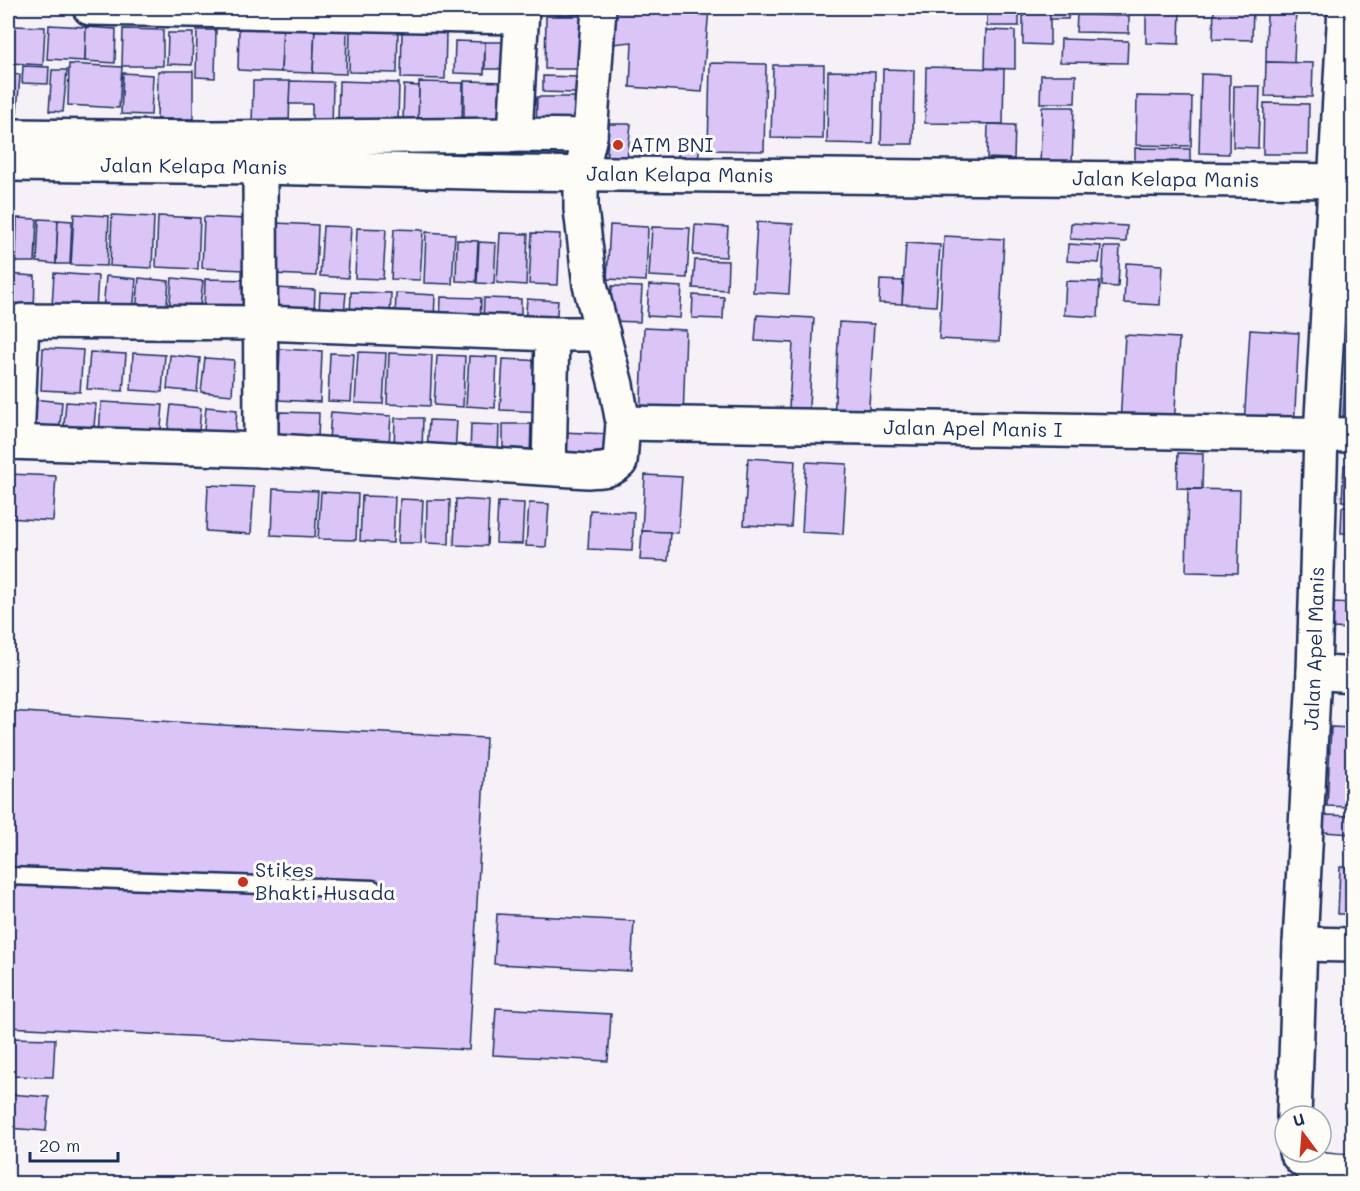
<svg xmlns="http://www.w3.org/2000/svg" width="1360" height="1191" font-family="Mali,sans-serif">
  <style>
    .building { fill: #dac5f6; stroke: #1b2f5e; stroke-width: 1.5 }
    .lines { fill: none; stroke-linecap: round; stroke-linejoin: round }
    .service-casing { stroke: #1b2f5e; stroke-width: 21 }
    .minor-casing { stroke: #1b2f5e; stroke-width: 38 }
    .tertiary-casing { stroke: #1b2f5e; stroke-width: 38 }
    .service { stroke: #fdfcf7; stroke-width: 16 }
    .minor { stroke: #fdfcf7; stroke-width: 33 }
    .tertiary { stroke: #fdfcf7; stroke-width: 33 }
    .poi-dot { fill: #c8321e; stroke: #fdfcf7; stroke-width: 2 }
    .labels { text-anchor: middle; stroke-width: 6; stroke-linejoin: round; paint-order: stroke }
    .poi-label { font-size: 20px; fill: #1b2f5e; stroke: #fdfcf7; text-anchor: start }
    .street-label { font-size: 20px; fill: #1b2f5e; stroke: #fdfcf7 }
  </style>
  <rect width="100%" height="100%" fill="#f6f1f7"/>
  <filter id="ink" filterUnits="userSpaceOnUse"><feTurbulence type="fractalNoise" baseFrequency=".0167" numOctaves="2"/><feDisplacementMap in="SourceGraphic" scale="12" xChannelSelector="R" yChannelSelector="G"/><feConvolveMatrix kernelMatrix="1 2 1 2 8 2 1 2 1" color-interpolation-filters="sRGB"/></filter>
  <g filter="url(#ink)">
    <g class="building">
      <path d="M548,8H584V14L548,13Z"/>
      <path d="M615,8H709L702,92L630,87L632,42L612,44Z"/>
      <rect x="987" y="8" width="32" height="18"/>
      <path d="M1023,8H1050V45L1023,44Z"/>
      <path d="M1050,8H1069L1068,19H1050Z"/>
      <path d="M1146,8H1180L1179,44L1146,43Z"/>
      <path d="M1214,8H1253L1252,40L1213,39Z"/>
      <path d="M1267,8H1296L1294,63L1266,62Z"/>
      <path d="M1077,15L1129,16V33L1076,32Z"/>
      <path d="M546,16H582L580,69H545Z"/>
      <path d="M49,25L86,27L85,61L47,59Z"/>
      <path d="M12,26L45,27L43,65L10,63Z"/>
      <path d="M239,26L283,27L281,72L238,70Z"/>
      <path d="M86,27L116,29L115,63L85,61Z"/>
      <path d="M283,27L315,28L313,73L281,72Z"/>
      <path d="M315,28L347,29L346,74L313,73Z"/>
      <path d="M123,29L163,30V66H122Z"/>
      <path d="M350,29L398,30L397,73L349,72Z"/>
      <path d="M197,30H216L215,78L196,77Z"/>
      <path d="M986,30L1015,31V69L985,68Z"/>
      <path d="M402,31L446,32L445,79L401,78Z"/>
      <path d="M168,33H193L192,65L167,64Z"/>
      <path d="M1061,39L1128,41L1127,63L1060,62Z"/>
      <path d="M455,41L485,42L484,74L454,73Z"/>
      <rect x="485" y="42" width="28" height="27"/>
      <path d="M1266,62L1313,63L1312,97L1265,96Z"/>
      <path d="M710,63L766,64L764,151L708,150Z"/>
      <path d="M69,64L122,67L119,108L68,105Z"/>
      <path d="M773,65H824L823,139L771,138Z"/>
      <path d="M23,66L49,67L48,84L22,83Z"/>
      <path d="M926,67L1004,69L1003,124L925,123Z"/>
      <path d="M883,69L914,70L913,144H881Z"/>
      <path d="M52,70H67L63,112L49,111Z"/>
      <path d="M158,71H193V119H157Z"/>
      <path d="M828,71L875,72L873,144L827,143Z"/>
      <path d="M8,73L20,75L17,112H8Z"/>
      <path d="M123,73L153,75L151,115L121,114Z"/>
      <path d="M1201,74L1230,75L1229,154L1199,153Z"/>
      <path d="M1041,75H1076L1075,103H1040Z"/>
      <path d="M543,76L577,77L576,93L543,92Z"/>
      <path d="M253,81H290L289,129L252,128Z"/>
      <path d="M290,81L333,82L332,130H312V104H289Z"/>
      <path d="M339,81L399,83L398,123L338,122Z"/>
      <path d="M464,81L510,82V122L464,121Z"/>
      <path d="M419,82L463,83L462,123H418Z"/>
      <path d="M404,85L419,86L418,123L403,122Z"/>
      <path d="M1234,86H1260L1258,148L1233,147Z"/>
      <path d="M1137,96L1192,97L1191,146L1136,145Z"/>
      <path d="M537,97H579L578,130L536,129Z"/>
      <path d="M1264,103L1309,104L1308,154H1263Z"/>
      <path d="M1042,107H1074L1072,165L1040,164Z"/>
      <path d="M609,124H631L626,168L606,165Z"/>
      <path d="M988,124L1015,125L1014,159L987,158Z"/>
      <path d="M701,139L698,159L678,157L679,140Z"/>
      <path d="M1135,148L1190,149V167L1135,166Z"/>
      <path d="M74,214L109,216L107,266L71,265Z"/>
      <path d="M112,215L154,217L152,268L110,266Z"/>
      <path d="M158,216L200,218L198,269L156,267Z"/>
      <path d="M204,217L246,219L244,270L202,268Z"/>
      <path d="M8,218H15L13,262L8,261Z"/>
      <path d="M17,218L37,219L35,262H16Z"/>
      <path d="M39,219L58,220L56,264L37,262Z"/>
      <path d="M58,220L72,221L70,264H56Z"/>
      <path d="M757,222L793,224L789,294L753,292Z"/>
      <path d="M276,223L318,225L316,276L274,274Z"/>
      <path d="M1071,223L1127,226L1126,242L1070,239Z"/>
      <path d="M610,225L648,227L646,281L607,279Z"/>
      <path d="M695,225L728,227L726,257L693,255Z"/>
      <path d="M323,226L351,227L348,278L320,276Z"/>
      <path d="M652,227L690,228L687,278L649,276Z"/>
      <path d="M357,228L386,229L383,279L355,278Z"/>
      <path d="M394,229L423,230L420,280L391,279Z"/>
      <path d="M426,232L455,234L452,284L424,283Z"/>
      <path d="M500,233L528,234L526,285L497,283Z"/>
      <path d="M532,233L560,234L558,285L529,284Z"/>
      <path d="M944,236L1004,239L999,342L939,339Z"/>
      <path d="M457,240L478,241L476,282L456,281Z"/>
      <path d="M479,242L496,243L494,284L477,283Z"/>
      <path d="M906,243L940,245L936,306L902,304Z"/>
      <path d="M1068,244L1101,246L1099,263L1067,261Z"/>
      <path d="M1104,247H1120L1118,287L1102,286Z"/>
      <path d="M695,260L728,261L727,290L693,288Z"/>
      <path d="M1126,263L1162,265L1160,305L1124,303Z"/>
      <path d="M54,273L98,276L96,310L52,307Z"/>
      <path d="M8,274L35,276L34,312L8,311Z"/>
      <path d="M106,276L136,279L133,313L103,310Z"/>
      <path d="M139,278L169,281L166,315L136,312Z"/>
      <path d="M172,278L203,281L199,314L169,312Z"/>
      <path d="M205,279L252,280L251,315L204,314Z"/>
      <path d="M880,280L903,281L902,304L879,303Z"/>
      <path d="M1066,281L1100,282L1098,317L1064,315Z"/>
      <path d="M649,285L682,287L680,318L647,316Z"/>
      <path d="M612,286L642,287L640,322L610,321Z"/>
      <path d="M275,288L315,290L314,315L275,314Z"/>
      <path d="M320,292L346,293L344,315L319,312Z"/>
      <path d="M351,292L391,293L390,319L350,317Z"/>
      <path d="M396,293L435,295L434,320L395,319Z"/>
      <path d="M693,295L724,297L723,319L692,318Z"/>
      <path d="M441,297L481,298L480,324L440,322Z"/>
      <path d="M484,298L521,299V323L483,322Z"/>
      <path d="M527,299L558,301L556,324L525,323Z"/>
      <path d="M757,315L814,318L808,424L788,423L793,343L755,341Z"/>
      <path d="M839,322L874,324L868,422L834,421Z"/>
      <path d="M644,328L686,330L683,420L640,419Z"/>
      <path d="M1348,328L1352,329V416H1343Z"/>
      <path d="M1250,330L1299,333L1294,428L1244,425Z"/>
      <path d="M1125,335L1179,338L1174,428L1120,425Z"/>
      <path d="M43,348L83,350L80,392L41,390Z"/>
      <path d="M280,349L322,351L320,402L278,400Z"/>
      <path d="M90,352L126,354L123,391L87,389Z"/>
      <path d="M358,352L386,353L383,404L355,403Z"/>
      <path d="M133,353L165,355L162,392L131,390Z"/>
      <path d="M330,353L354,354L351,402L328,401Z"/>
      <path d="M389,353L432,355L430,406L387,404Z"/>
      <path d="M170,355L200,358L197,392L167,389Z"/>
      <path d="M437,355L465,356L463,407L434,405Z"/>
      <path d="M469,356L497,357L495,408L466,406Z"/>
      <path d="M205,358L234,360L232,395L201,392Z"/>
      <path d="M503,359L545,361L543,412L500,410Z"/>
      <path d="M32,399L62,402L59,436L29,433Z"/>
      <path d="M66,402L96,404L93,438L63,436Z"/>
      <path d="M101,402L163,405L160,439L99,436Z"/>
      <path d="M171,405L201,408L198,442L167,439Z"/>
      <path d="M206,407L237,410L234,444L203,441Z"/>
      <path d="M280,412L319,413L318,439L278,437Z"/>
      <path d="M331,412L391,416L389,444L329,440Z"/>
      <path d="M395,418H423L422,450L394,449Z"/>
      <path d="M429,420L457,421L455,453L427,452Z"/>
      <path d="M471,424L499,425L498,457L470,456Z"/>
      <path d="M503,424H531L530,457L503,456Z"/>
      <path d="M560,432L610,434L608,464L558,462Z"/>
      <path d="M1178,453L1203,454L1202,489L1177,488Z"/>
      <path d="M748,458L795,461L791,527L744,525Z"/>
      <path d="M806,462L847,464L843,534L802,532Z"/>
      <path d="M1344,465L1352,466V502L1342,501Z"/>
      <path d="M8,474L56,476L53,521L8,518Z"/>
      <path d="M645,475L682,477L678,533L642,531Z"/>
      <path d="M208,485L254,487L251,534L206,531Z"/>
      <path d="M273,489L318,491L315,537L271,535Z"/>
      <path d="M1188,489L1240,490L1238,573L1186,572Z"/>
      <path d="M321,492L358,494L356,540L318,539Z"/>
      <path d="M362,496L395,497L393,543L360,541Z"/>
      <path d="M400,499L423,500L421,543H398Z"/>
      <path d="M456,499L489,501L487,546L454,545Z"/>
      <path d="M427,500H450L449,544L426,543Z"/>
      <path d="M498,502L524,503L522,544L496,543Z"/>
      <path d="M529,503L549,504L546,547L526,546Z"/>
      <path d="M1342,507H1352V533H1341Z"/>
      <path d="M590,510L634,512L632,551L588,549Z"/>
      <path d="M642,531L670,532L668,561L640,560Z"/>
      <path d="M1332,602L1352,603V629L1331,628Z"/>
      <path d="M8,711L221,725L486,738L469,1050L8,1027Z"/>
      <path d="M1331,727L1352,728V807L1327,806Z"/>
      <path d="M1324,815L1352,816V834L1323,832Z"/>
      <path d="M1340,867H1352V914H1338Z"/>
      <path d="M497,914L634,921L631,971L494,964Z"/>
      <path d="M496,1008L611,1014L608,1061L493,1055Z"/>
      <path d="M8,1038L55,1039L53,1077L8,1076Z"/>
      <path d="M8,1094L49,1097L46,1131L8,1128Z"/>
    </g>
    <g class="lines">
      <defs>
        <path id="service" d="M8,876L373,889"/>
        <g id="minor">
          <path d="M90,8L521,17"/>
          <path d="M522,8L515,135L590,136"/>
          <path d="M8,136L212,138L515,135"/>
          <path d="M260,167L261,450"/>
          <path id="s1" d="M623,423L1352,435"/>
          <path d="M8,442L261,450L588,471C601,470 611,471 620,462L623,423L616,385L590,285L581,209V174L590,136L599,8"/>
          <path d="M17,442L22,321L261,323L552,334H603"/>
          <path d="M549,468L552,334"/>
          <path d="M1314,672L1352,675"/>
          <path d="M1300,944L1352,945"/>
          <path id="s2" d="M1294,1116L1300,944L1314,672L1321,435L1345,8"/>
          <path d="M1296,1152C1308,1172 1331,1171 1352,1172"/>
        </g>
        <g id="tertiary">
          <path id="s3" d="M8,164L260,167L513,173L1352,181"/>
        </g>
      </defs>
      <use href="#service" class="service-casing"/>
      <use href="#minor" class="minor-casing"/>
      <use href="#tertiary" class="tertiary-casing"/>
      <use href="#service" class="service"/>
      <use href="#minor" class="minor"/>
      <use href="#tertiary" class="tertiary"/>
    </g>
  </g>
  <g class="poi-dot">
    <circle cx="618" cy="145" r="6"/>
    <circle cx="243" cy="882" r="6"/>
  </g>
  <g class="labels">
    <g class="poi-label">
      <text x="630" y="152">ATM BNI</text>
      <text x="255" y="877">Stikes<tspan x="255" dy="23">Bhakti Husada</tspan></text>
    </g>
    <g class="street-label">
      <text dy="7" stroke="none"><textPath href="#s3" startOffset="186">Jalan Kelapa Manis</textPath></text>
      <text dy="7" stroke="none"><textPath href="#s3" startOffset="672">Jalan Kelapa Manis</textPath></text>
      <text dy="7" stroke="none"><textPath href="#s3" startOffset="1158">Jalan Kelapa Manis</textPath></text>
      <text dy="7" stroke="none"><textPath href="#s1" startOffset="350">Jalan Apel Manis I</textPath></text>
      <text dy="7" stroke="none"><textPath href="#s2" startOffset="468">Jalan Apel Manis</textPath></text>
    </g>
  </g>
  <rect width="1360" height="1191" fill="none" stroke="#fdfcf7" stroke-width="30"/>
  <rect x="15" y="15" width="1330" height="1161" fill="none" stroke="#1b2f5e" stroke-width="2" filter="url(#ink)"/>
  <g transform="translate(1303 1134) rotate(344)"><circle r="28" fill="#fdfcf7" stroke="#a3aaba" stroke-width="1.5"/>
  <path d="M0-4.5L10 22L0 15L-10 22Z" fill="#c8321e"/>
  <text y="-9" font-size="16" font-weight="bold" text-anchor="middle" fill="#1b2f5e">U</text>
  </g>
  <path d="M30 1152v9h88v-9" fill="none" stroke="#1b2f5e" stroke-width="3"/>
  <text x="39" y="1152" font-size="18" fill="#1b2f5e" stroke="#fdfcf7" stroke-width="4.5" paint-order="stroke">20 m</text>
</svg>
